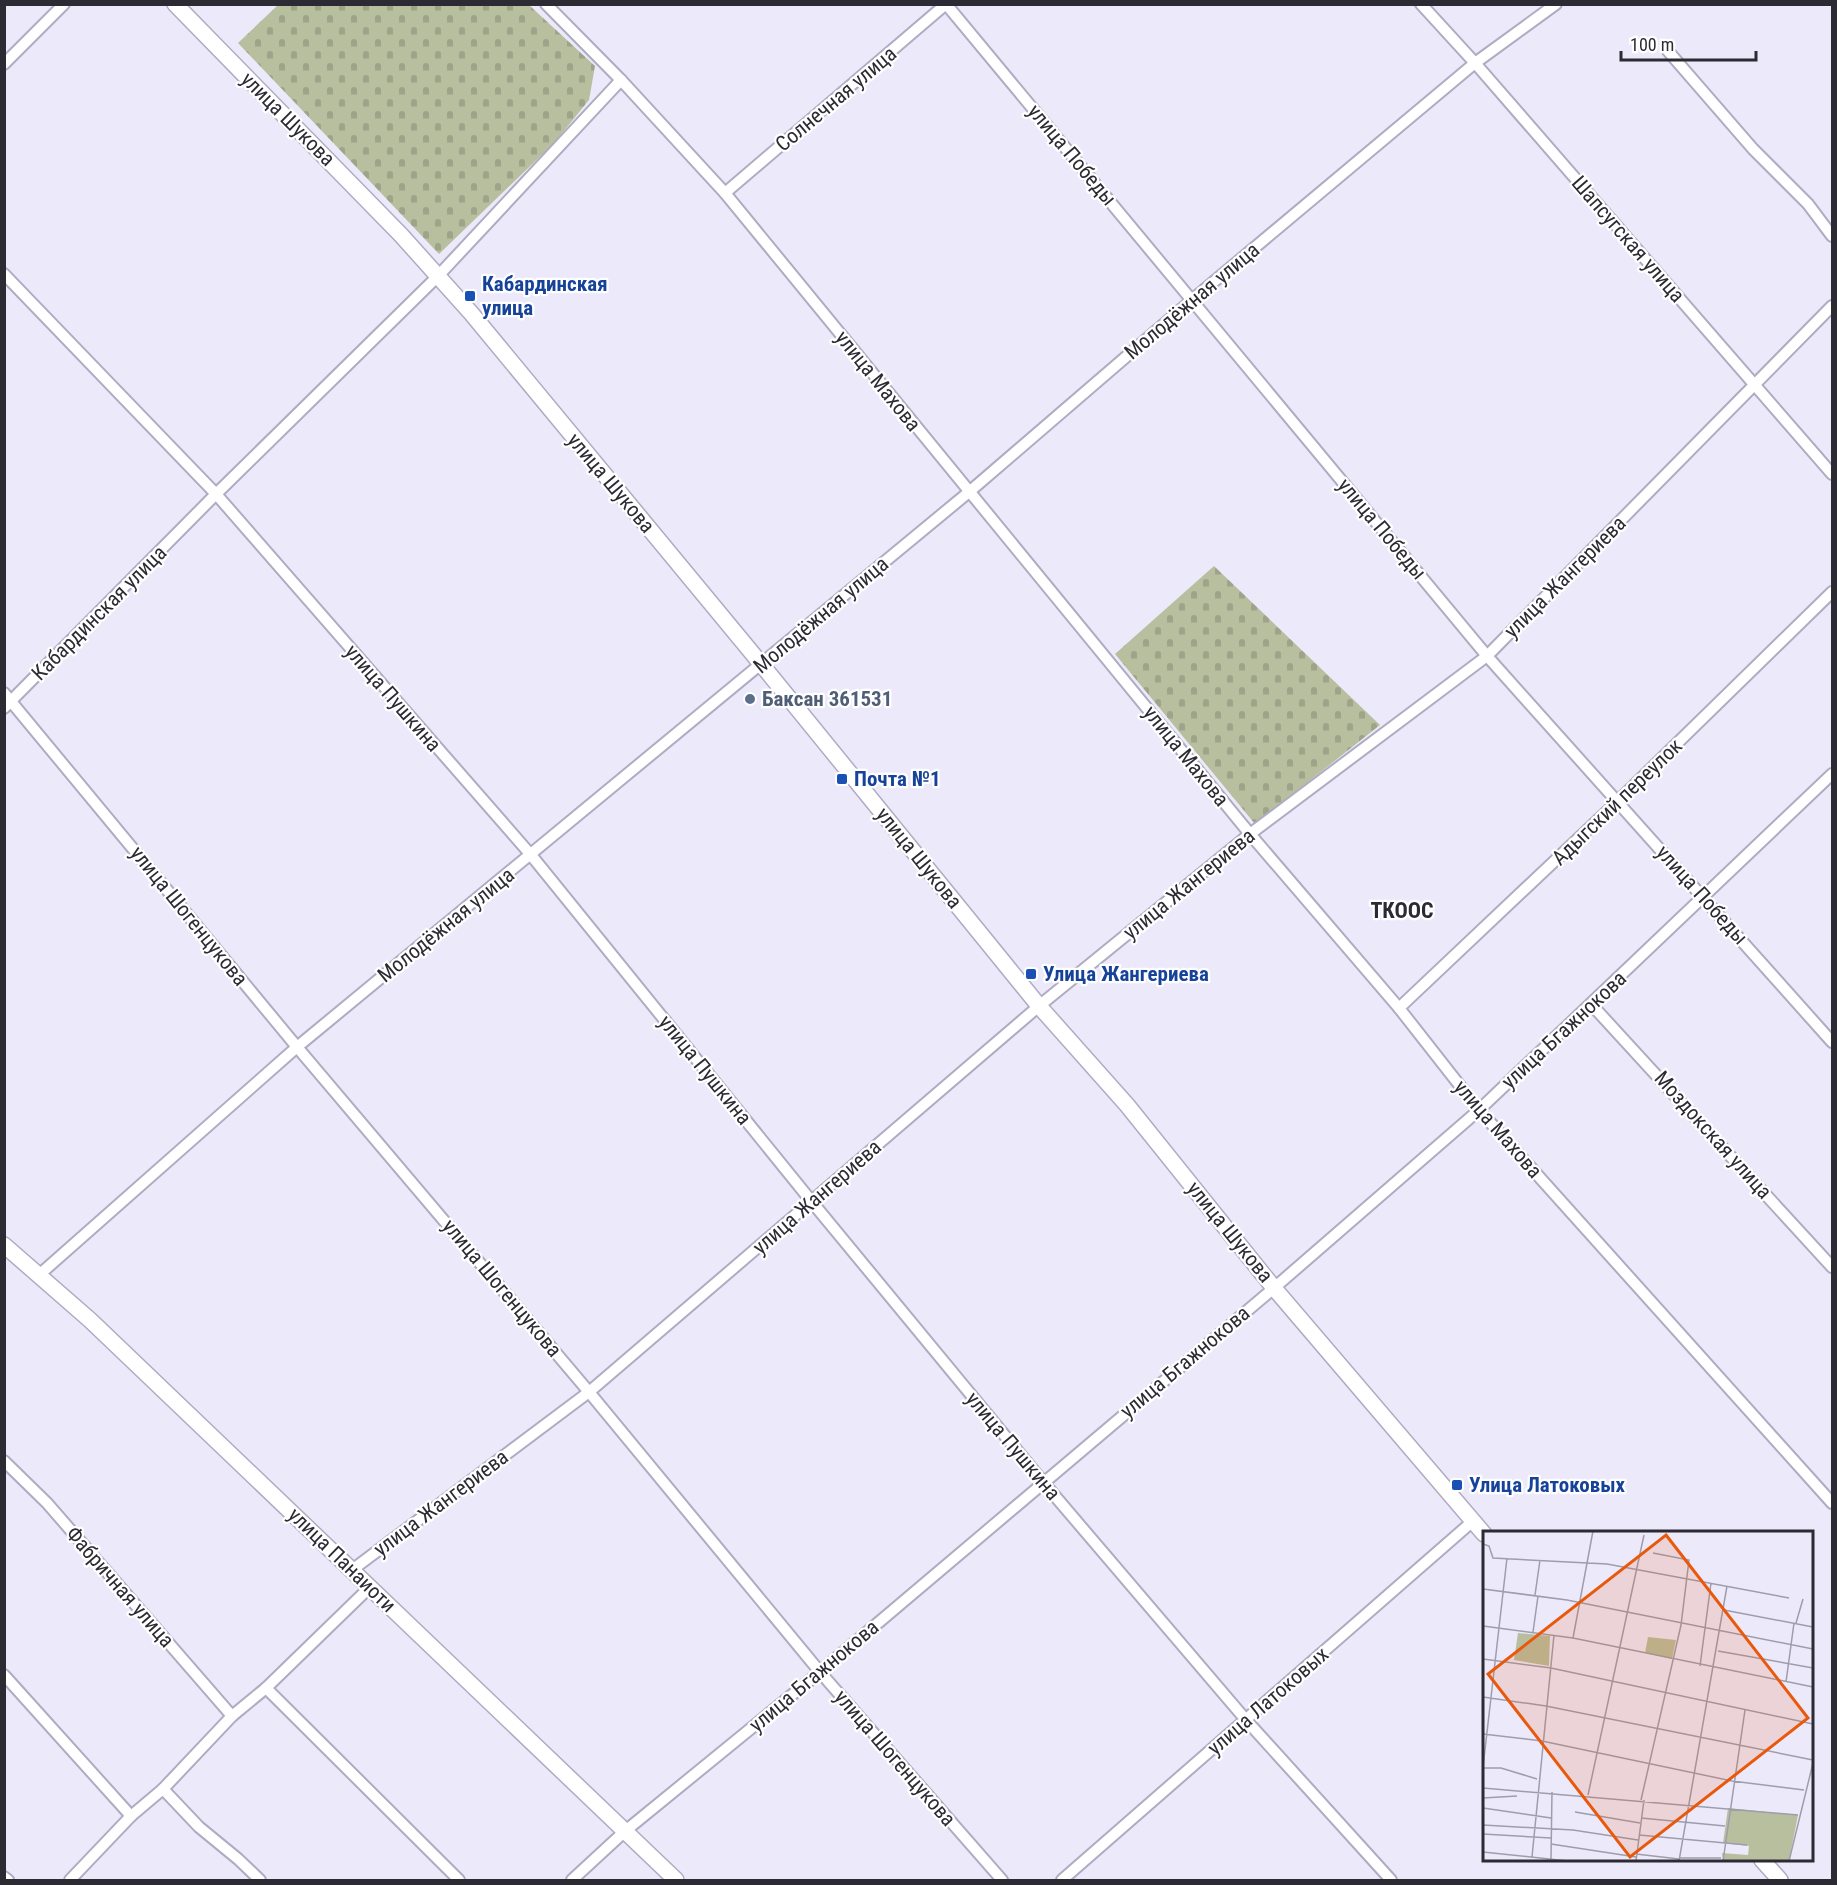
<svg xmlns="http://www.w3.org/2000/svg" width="1837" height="1885" font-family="'Roboto Condensed',sans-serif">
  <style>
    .cemetery { fill: url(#cemetery-stones) }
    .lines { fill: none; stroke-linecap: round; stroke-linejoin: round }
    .street-casing { stroke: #afacc2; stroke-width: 14 }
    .secondary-casing { stroke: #afacc2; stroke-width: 18 }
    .street { stroke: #fff; stroke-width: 10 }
    .secondary { stroke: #fff; stroke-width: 15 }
    .transit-dot { fill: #1a4fb4; stroke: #fff; stroke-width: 2 }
    .service-dot { fill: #5c6f8a; stroke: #fff; stroke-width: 2 }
    .labels { text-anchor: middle; stroke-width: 4.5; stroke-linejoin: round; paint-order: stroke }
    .street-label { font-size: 21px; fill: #2c2a33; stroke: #fff }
    .transit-label { font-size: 21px; font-weight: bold; fill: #164399; stroke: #fff; text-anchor: start }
    .service-label { font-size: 21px; font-weight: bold; fill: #4e5e75; stroke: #fff; text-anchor: start }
    .neighbourhood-label { font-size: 22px; font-weight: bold; fill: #2c2a33; stroke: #fff }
    .inset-road { fill: none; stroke: #9f9dab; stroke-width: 1.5 }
    .view { fill: #e8590c; fill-opacity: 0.15; stroke: #e8590c; stroke-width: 3 }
    .inset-edge { fill: none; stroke: #2c2a33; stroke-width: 3 }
  </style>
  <defs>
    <pattern id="cemetery-stones" width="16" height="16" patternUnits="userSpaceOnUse" patternTransform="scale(1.5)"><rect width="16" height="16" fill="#b8bf9f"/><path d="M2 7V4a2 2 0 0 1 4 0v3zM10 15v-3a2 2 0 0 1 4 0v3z" fill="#9ea489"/></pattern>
  </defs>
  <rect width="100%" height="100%" fill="#ece9fb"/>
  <g class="cemetery">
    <path d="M279,4L529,5L595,66L589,100L554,143L439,254L238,43Z"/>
    <path d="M1214,566L1380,725L1255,824L1115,654Z"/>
  </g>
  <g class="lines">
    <defs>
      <g id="street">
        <path d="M546,4L621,80L725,193L1250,834L1399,1008L1479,1110L1832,1503"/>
        <path d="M946,4L1487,656L1832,1042"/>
        <path d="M1421,4L1475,63L1832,474"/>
        <path d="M1668,51L1753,149L1808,204L1832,236"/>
        <path d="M4,64L64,4"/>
        <path d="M725,193L946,4"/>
        <path d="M4,274L216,494L531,855L812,1202L1043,1482L1246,1720L1391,1880"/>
        <path d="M4,693L297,1047L589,1392L820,1672L1002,1880"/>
        <path d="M4,708L216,494L438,276L621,80"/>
        <path d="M1591,1004L1832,1267"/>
        <path d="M1399,1008L1617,802L1832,592"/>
        <path d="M39,1275L297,1047L969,492L1192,300L1475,63L1556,4"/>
        <path d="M4,1461L47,1503L232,1716"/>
        <path d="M352,1570L589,1392L1039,1006L1250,834L1487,656L1832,306"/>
        <path d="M4,1675L131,1816"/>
        <path d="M266,1688L459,1880"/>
        <path d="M163,1789L199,1827L238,1859L260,1880"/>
        <path d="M4,1877L8,1880"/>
        <path d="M70,1880L131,1816L163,1789L232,1716L266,1688L370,1587"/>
        <path d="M572,1880L624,1832L820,1672L1274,1288L1479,1110L1832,774"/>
        <path d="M1062,1880L1473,1521"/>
      </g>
      <g id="secondary">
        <path d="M175,4L401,235L471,313L762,665L1039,1006L1127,1105L1274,1288L1484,1534"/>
        <path d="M4,1245L90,1320L676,1880"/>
        <path d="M1762,1860L1780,1880"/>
      </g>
    </defs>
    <use href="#street" class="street-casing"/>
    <use href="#secondary" class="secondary-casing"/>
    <use href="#street" class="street"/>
    <use href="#secondary" class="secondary"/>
  </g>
  <g class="transit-dot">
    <rect x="464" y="290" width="12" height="12" rx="3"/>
    <rect x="836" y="773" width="12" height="12" rx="3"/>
    <rect x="1025" y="968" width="12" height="12" rx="3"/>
    <rect x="1451" y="1479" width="12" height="12" rx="3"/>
  </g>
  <circle class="service-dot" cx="750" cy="699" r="6"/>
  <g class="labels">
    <g class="street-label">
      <text transform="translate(836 99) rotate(-40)" y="7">Солнечная улица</text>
      <text transform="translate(288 119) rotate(45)" y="7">улица Шукова</text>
      <text transform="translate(1072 155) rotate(50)" y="7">улица Победы</text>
      <text transform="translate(1628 239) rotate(49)" y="7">Шапсугская улица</text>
      <text transform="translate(1192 301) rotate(-40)" y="7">Молодёжная улица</text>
      <text transform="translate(878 381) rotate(51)" y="7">улица Махова</text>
      <text transform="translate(611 483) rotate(50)" y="7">улица Шукова</text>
      <text transform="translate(1382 529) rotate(50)" y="7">улица Победы</text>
      <text transform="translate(1565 577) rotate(-45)" y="7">улица Жангериева</text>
      <text transform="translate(99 613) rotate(-45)" y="7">Кабардинская улица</text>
      <text transform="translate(821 615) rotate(-40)" y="7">Молодёжная улица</text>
      <text transform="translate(393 698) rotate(49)" y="7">улица Пушкина</text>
      <text transform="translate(1186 756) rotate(51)" y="7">улица Махова</text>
      <text transform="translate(1617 802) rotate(-44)" y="7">Адыгский переулок</text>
      <text transform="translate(919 858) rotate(51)" y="7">улица Шукова</text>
      <text transform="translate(1189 884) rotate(-39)" y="7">улица Жангериева</text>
      <text transform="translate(1702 895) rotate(48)" y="7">улица Победы</text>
      <text transform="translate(189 916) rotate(51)" y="7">улица Шогенцукова</text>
      <text transform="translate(446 925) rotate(-39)" y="7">Молодёжная улица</text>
      <text transform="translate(1564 1030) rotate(-43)" y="7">улица Бгажнокова</text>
      <text transform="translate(705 1070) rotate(51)" y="7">улица Пушкина</text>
      <text transform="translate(1498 1129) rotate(49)" y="7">улица Махова</text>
      <text transform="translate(1713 1135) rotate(48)" y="7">Моздокская улица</text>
      <text transform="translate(817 1197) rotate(-41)" y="7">улица Жангериева</text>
      <text transform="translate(1230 1232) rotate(51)" y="7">улица Шукова</text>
      <text transform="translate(502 1288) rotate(50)" y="7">улица Шогенцукова</text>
      <text transform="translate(1185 1362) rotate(-40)" y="7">улица Бгажнокова</text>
      <text transform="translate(1013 1446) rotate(50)" y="7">улица Пушкина</text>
      <text transform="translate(441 1503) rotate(-37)" y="7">улица Жангериева</text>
      <text transform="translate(342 1560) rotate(44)" y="7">улица Панаиоти</text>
      <text transform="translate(120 1587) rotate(49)" y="7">Фабричная улица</text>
      <text transform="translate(814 1676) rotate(-40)" y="7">улица Бгажнокова</text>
      <text transform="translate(1268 1701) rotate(-41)" y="7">улица Латоковых</text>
      <text transform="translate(895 1758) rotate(49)" y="7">улица Шогенцукова</text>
    </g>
    <g class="transit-label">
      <text x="482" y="291">Кабардинская<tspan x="482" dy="24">улица</tspan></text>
      <text x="854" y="786">Почта №1</text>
      <text x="1043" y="981">Улица Жангериева</text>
      <text x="1469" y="1492">Улица Латоковых</text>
    </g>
    <g class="service-label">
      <text x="762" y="706">Баксан 361531</text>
    </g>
    <g class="neighbourhood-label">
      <text x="1402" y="918">ТКООС</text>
    </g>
  </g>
  <g transform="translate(1483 1531)">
    <rect width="330" height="330" fill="#ece9fb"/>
    <path d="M245,277L315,284L306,330H240L239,322L265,324L266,315L240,312Z" fill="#b8bf9f"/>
    <path d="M35,102L67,105L66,135L31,129ZM165,106L193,109L189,128L162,122Z" fill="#b8bf9f"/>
    <path class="inset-road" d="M0,13L6,15L10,27L124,33L306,67M0,58L84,69L330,118M52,64L57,29M241,79L330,96M313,92L320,68M0,95L90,107L330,156M50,101L55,65M90,107L110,0M235,120L330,137M0,128L68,137L330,193M217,135L228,52M303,151L311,92M0,166L63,175L330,229M0,203L59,210L249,250L321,259M0,236L24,27M0,237H18L54,248M0,257L315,284M105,264L161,4M0,267L34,265M158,269L198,94L206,29L170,22M0,277L68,287M92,281L157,292M158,287L242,295M0,294L90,299L155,309M0,303L68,307M156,304L264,314M68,313L153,326M0,321L85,330M153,323L196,328M49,326L71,104M197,327H238M68,328L69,261M153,330L161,269M196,330L244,55M240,330L262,179M306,330L330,232"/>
    <path class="view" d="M183,4L325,187L147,326L5,143Z"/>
    <rect width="330" height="330" class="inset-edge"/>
  </g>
  <rect width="1837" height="1885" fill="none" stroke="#2c2a33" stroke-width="12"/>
  <path d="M1621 51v9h135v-9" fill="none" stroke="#2c2a33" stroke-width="3"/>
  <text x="1630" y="51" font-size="18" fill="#2c2a33" stroke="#ffffff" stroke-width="4.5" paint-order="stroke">100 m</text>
</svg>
